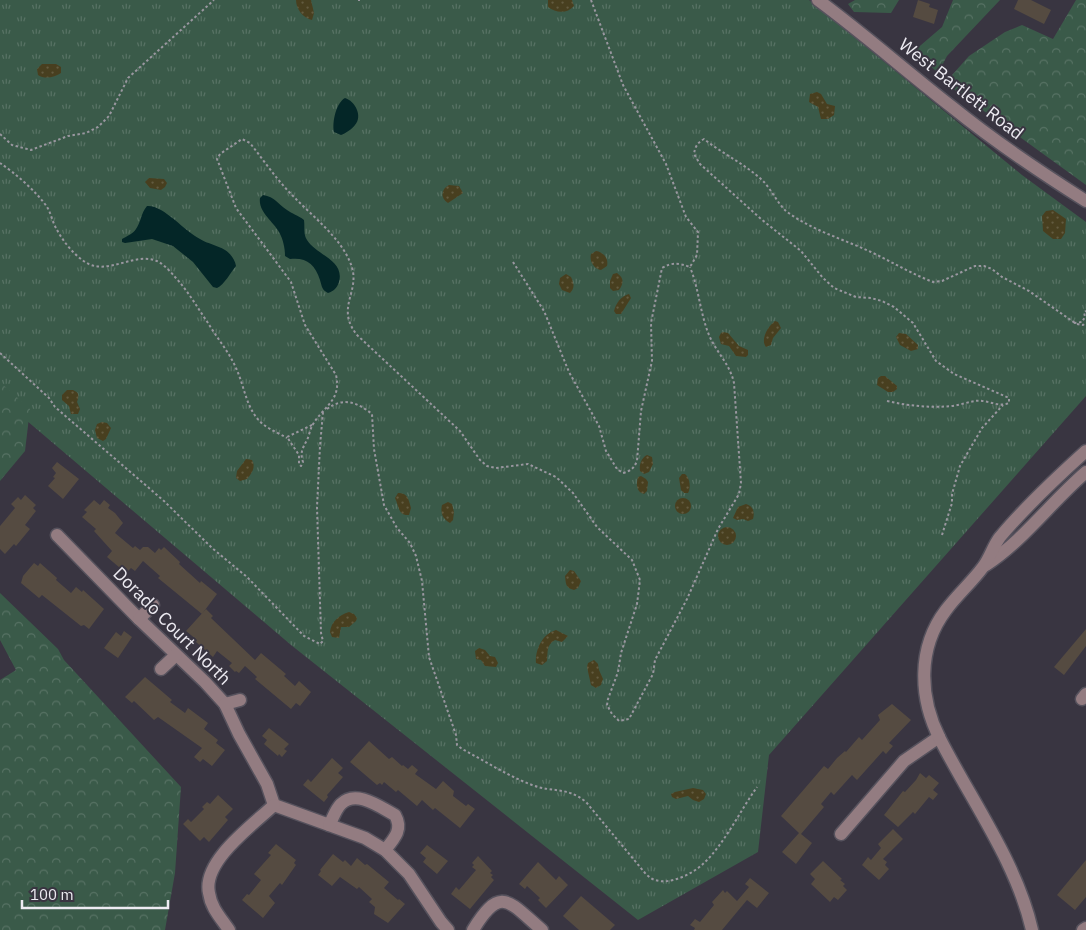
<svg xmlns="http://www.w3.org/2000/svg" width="1086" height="930" font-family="'IBM Plex Sans',sans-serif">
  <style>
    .grass { fill: url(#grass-tufts) }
    .forest { fill: url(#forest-crowns) }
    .sand { fill: url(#sand-dots) }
    .water { fill: #042627 }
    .building { fill: #554b41 }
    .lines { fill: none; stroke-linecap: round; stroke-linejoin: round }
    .minor-casing { stroke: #56525d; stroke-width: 15 }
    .path { stroke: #9a97a0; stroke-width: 2; stroke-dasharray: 2.5 2.5; stroke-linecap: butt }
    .minor { stroke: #937c81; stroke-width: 12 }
    .labels { text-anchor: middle; stroke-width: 4; stroke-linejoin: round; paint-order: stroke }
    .street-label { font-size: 18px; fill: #edebf2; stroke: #393541 }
  </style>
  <defs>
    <pattern id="grass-tufts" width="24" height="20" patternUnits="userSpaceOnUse" patternTransform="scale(1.25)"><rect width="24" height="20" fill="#3a5a49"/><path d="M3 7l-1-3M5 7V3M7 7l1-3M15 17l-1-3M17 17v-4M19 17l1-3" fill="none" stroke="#577264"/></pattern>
    <pattern id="forest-crowns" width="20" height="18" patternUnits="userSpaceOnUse" patternTransform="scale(1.25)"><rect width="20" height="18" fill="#3a5a49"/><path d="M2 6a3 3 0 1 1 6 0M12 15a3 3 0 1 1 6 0" fill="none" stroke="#577264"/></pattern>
    <pattern id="sand-dots" width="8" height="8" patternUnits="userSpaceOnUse" patternTransform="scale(1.25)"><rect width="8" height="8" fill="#483f1f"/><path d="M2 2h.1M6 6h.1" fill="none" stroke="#635b40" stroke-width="1.8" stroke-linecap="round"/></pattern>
  </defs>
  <rect width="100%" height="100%" fill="#393541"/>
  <path class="grass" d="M0,0H809L1022,175L1086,222V396L769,755L758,852L638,920L291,645L0,398Z"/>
  <g class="forest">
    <path d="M855,0H899L891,13L854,12L848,4Z"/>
    <path d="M953,0H1000L947,56L938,73L914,51L942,27Z"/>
    <path d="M1076,0H1086V185L945,83L969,56L1005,32L1022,25L1053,39Z"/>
    <path d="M0,382L30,409L25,451L0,481Z"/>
    <path d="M0,593L58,649L64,660L181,787L175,873L165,930H0V680L16,670L0,640Z"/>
  </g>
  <g class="sand">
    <path d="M296,0H311L314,13L312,20C303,18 296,9 296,0Z"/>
    <path d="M548,0H572L574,6C567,14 556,13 548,7Z"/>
    <path d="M42,64H56L61,67V73C55,77 45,80 38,75L37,69Z"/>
    <path d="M817,92L821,94L827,104L835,106L834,115L828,119H821L818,107L809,102L810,94Z"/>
    <path d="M149,178L164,179L167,183L165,187L161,190L150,188L145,182Z"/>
    <path d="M449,185L459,186L463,193L448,203C440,198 441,189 449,185Z"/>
    <path d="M1053,210L1066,219L1065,233L1061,239H1053L1043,231L1042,216L1046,211Z"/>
    <path d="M596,251C603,252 609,258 607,266L601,270C594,269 589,261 591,254Z"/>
    <path d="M617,273C624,278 624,283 619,290L613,291L610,288V281L613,274Z"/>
    <path d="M566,274L571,277C574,283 575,288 570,293L562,290L559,284L560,278Z"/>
    <path d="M629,294L631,298L621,314H616L614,311C616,303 621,296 629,294Z"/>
    <path d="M775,321L778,322L781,328L773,338L771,345L766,347C760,340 768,326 775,321Z"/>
    <path d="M723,332L728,333L739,346L748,350V355L746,357L736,356L729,346L721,344L719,337L721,333Z"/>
    <path d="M899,333L906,334L918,345V349L911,351L900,345L896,337Z"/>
    <path d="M885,376L897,386V389L893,392H888L877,385L878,378L881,376Z"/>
    <path d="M67,390H73C80,393 79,396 77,402L80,409L78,414H71L69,406L62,400V395Z"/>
    <path d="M102,422L107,423L111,428L106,439L103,441L97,438L95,430L97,424Z"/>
    <path d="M647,455L652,457L653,464L649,472L644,474L640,471C639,465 641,458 647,455Z"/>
    <path d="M246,459L252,460C256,467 252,473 247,479L240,481L236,478L237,471Z"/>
    <path d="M682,474H685C690,478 691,488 688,493H684L681,490L679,478Z"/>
    <path d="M641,476L646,479L648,482L647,491L644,494C636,492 636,484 638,477Z"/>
    <path d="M398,493C408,492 409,501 411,508L409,515C398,516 399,506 395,498Z"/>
    <circle cx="683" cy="506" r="8"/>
    <path d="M448,502L452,504L454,512L453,520L450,523C443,519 440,513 442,505Z"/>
    <path d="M746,504C753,506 755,512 753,519L748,521L743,519L737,520L733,518L738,507Z"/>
    <circle cx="727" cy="536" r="9"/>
    <path d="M570,570L574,571L581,581L578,588L574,590C565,588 566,583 565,576Z"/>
    <path d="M349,612L354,614L357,618L356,621L349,627H341L339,638L332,637L330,632C331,622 339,615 349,612Z"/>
    <path d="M556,630L568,636L562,642L555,640C546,645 548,652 547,661L542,665L536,663C535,650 542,634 556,630Z"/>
    <path d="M479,648L485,650L490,656L495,657L498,663L496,667L485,666L481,660L476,659L475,651Z"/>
    <path d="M594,660L598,664L599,670L603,679L601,685L596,688L591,685L587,667L588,663Z"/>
    <path d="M693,788L703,790L706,794L704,799L699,802L693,800L688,796L676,799L672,797L671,794L675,792Z"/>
  </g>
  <g class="water">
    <path d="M345,98C355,101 363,116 355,125C352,129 346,133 341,135L334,132C332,122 336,103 345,98Z"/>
    <path d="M263,195C275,197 278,204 287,210C292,214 298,215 304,220C305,227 303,234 307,240C316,255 345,260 339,282C337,288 334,291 328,293C322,290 322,287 320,280C315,264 306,257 290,259L285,256C285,248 283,239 279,232C273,221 258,212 260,198Z"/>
    <path d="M147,206C164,205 184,231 200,239C208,244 217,245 225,250C231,254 235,260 236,266C231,272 224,285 217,288L213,287L193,262L173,246L152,239L125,243L122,242V239C127,236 133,234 136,229C141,222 141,213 147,206Z"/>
  </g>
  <g class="building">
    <path d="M918,0L930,4L929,7L938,10L934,24L913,17Z"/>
    <path d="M1018,0H1031L1051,10L1044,24L1014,9Z"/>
    <path d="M57,462L79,479L63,499L48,486L55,478L53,477L56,473L52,468Z"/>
    <path d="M25,495L36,505L33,508L36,511L25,525L30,529L16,546L14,544L5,554L0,549V526L15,508L11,504L18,497L21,500Z"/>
    <path d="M94,500L100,505L104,500L110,505L108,508L115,513L123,523L115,533L133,548L135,546L140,550L143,547H148L155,553L159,548L161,550L164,547L180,562L179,564L200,583L201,581L217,594L202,614L158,578L160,576L143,561L135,571L131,568L126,573L107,557L112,551L94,531L96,529L82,517L87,512L84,510Z"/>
    <path d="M34,563L38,566L40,563L57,578L56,580L71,593L76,587L82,592L83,590L104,609L89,629L84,625L81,626L42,595L39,598L21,583L23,576Z"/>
    <path d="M206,609L213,616L211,618L255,660L261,653L286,674L284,676L295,686L299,681L311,692L300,706L296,703L291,709L255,679L257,677L245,666L239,673L236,671L235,672L229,666L232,663L217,651L213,657L196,642L197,640L186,631Z"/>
    <path d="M1086,629V646L1064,675L1054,667Z"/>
    <path d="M124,631L132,637L118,658L104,648L116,632L121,636Z"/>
    <path d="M145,677L172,700L170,702L185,713L188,708L208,723L204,729L218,740L216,743L225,750L212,766L203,759L200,762L194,757L202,748L158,717L154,720L134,701L132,703L125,697Z"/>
    <path d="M892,704L911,720L889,743L893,746L886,754L883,751L857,780L852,775L834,795L831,792L821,804L824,807L801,834L812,843L796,864L782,852L799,833L781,816L824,766L828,769L837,758L845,751L846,752L859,737L862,740L880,720L878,715Z"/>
    <path d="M269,728L289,744L284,749L287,751L282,757L279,754L278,756L264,744L267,740L262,736Z"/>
    <path d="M369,741L389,759L392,757L402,766L403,765L408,769L412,765L418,770L415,774L436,789L443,781L454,791L453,796L466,806L468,804L475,809L460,828L435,808L433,810L422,800L417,806L398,790L396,792L384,782L382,785L380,783L377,785L350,762Z"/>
    <path d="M332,758L343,768L338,773L343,777L327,795L328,797L324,802L303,785L308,779L311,782Z"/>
    <path d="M920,773L926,778L929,775L939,783L933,790L938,794L933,800L929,797L915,814L913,812L898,827L884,815L903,791L905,792L916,780Z"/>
    <path d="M218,795L233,809L225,817L228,820L209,842L204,837L200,841L183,824L188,819L191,822L204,809L202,807L207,802L210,804Z"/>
    <path d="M893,829L903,839L883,859L887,862L885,865L889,869L879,880L862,865L868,857L871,860L881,848L878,844Z"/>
    <path d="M276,844L296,860L294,863L296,865L282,885L280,883L269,896L275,903L263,918L242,900L247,894L249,895L261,880L254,874L271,855L268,853Z"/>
    <path d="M427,845L448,861L437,874L423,862L426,858L420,853Z"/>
    <path d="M333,854L343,862L345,860L351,866L357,858L365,865L367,864L389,882L384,888L398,900L399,899L405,904L388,923L374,914L375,907L369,902L372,899L359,887L357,889L340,877L332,886L318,875L321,871L320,870Z"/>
    <path d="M478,856L492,871L490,873L493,875L491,877L494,880L470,909L451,894L456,887L459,890L476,870L472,867L474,865L472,863Z"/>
    <path d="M1086,860V897L1075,910L1057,895Z"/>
    <path d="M823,861L842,879L840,880L845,884L843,886L847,890L838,900L834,897L830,902L811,884L815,879L810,874Z"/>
    <path d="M538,862L556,880L559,876L568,885L546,908L538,900L540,898L527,886L525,889L519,884Z"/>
    <path d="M750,878L769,893L757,908L747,900L722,930H694L695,928L690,925L695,919L700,922L714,905L712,902L723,890L725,893L727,891L737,901L749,887L745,884Z"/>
    <path d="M581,896L615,925L610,930H579L563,916Z"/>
  </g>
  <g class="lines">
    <defs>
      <g id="minor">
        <path d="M818,0C864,34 907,72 952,107C994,141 1040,172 1086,201"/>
        <path d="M57,535L139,619L205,682L225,704L239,734L267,784L274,805L365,838L385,850L409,874L441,922L448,930"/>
        <path d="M986,565C1024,540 1051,502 1086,472"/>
        <path d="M139,619L153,605"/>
        <path d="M161,669L176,655"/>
        <path d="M1082,699L1086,694"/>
        <path d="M225,704L240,700"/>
        <path d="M329,825C333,819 335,810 341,804C356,789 380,807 395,815C403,829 395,838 385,850"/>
        <path d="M841,834L904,761L939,737"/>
        <path d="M229,930C221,918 211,908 209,893C202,861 253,825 274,805"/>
        <path d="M473,930C501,884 509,902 542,930"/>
        <path d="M1032,930C1017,863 971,800 940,739C919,698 917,648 946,610C957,595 972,582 983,567C990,558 993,546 1000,537C1026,506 1056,478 1086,451"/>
        <path d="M1083,930L1086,928"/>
      </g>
    </defs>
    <use href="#minor" class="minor-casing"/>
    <g class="path">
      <path d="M359,1V0"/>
      <path d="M0,134L12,145L31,150L68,136L86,133L98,127L109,116L128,78L214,0"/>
      <path d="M0,163C15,173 37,192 47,207C51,213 52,221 56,228C62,240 73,254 85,262C108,277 135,250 159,262C164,265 171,272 175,277C188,291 197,307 208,323C217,338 229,352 236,368C245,387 246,411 264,425C271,430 280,434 287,438"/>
      <path d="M513,262L544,311L569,372L599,426L606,451L617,469L623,473C631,471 634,468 637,461L641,411L652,361L651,323L662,268C672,262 679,263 690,267L697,255L698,232L686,217L666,164L623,85L591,0"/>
      <path d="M1074,323L1082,322L1085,317L1084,312L1086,311"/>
      <path d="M1077,324L1083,325L1086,323"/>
      <path d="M0,353L49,398L55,407L164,501L212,548L247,577L304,636L320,644L323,641L321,633L317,507L320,446L323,412"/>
      <path d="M887,401C909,406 930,408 952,406C960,405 968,402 975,401C987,399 998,408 1009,403V398L954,374L936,361L913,323L894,307L882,301L871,298L856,297L834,288L823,278L801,251L761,219L700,164L694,154C695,147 697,143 704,139C723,154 745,164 763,181C771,189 778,204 786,211C811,230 843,239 871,252C892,262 912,274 933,282L942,281L975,266H984L992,269L1002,277L1029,291L1075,323"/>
      <path d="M327,409C343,397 357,402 372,414L374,449L384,505L397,528L410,543L416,556L422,581L429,657L456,735L457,745L462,749C485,761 508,776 532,785C553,793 566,786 586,802L645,873C648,876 651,879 655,880C670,885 693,874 704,863C725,843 740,811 757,787"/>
      <path d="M312,425L287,437L299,455V464L301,466L303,462C300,453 302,449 307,440C309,436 310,430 312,426C323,406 342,401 336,375L305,325L291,282L236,208L217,159L220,154L242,139L250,143C264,161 277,180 293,196C313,217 339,236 350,262C363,291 334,306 357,335L460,431L480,460L487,466L496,468L528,464L556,477L573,493L597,527L632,560L640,580L637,604L621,653L618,672L608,699L607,705L612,714L619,721L629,719L653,674L655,660L687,599L718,529L739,494L741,483L734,383C730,364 716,352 709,335C700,313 699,289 690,267"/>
      <path d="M942,535L952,503V494L960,466L982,428L1003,405"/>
    </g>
    <use href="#minor" class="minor"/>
  </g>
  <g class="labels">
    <g class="street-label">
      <text transform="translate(961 89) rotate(38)" y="6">West Bartlett Road</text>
      <text transform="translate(172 626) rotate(45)" y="6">Dorado Court North</text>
    </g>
  </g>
  <path d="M22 900v8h146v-8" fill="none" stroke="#edebf2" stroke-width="2.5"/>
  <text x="30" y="900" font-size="15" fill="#edebf2" stroke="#393541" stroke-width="4" paint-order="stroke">100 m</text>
</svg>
